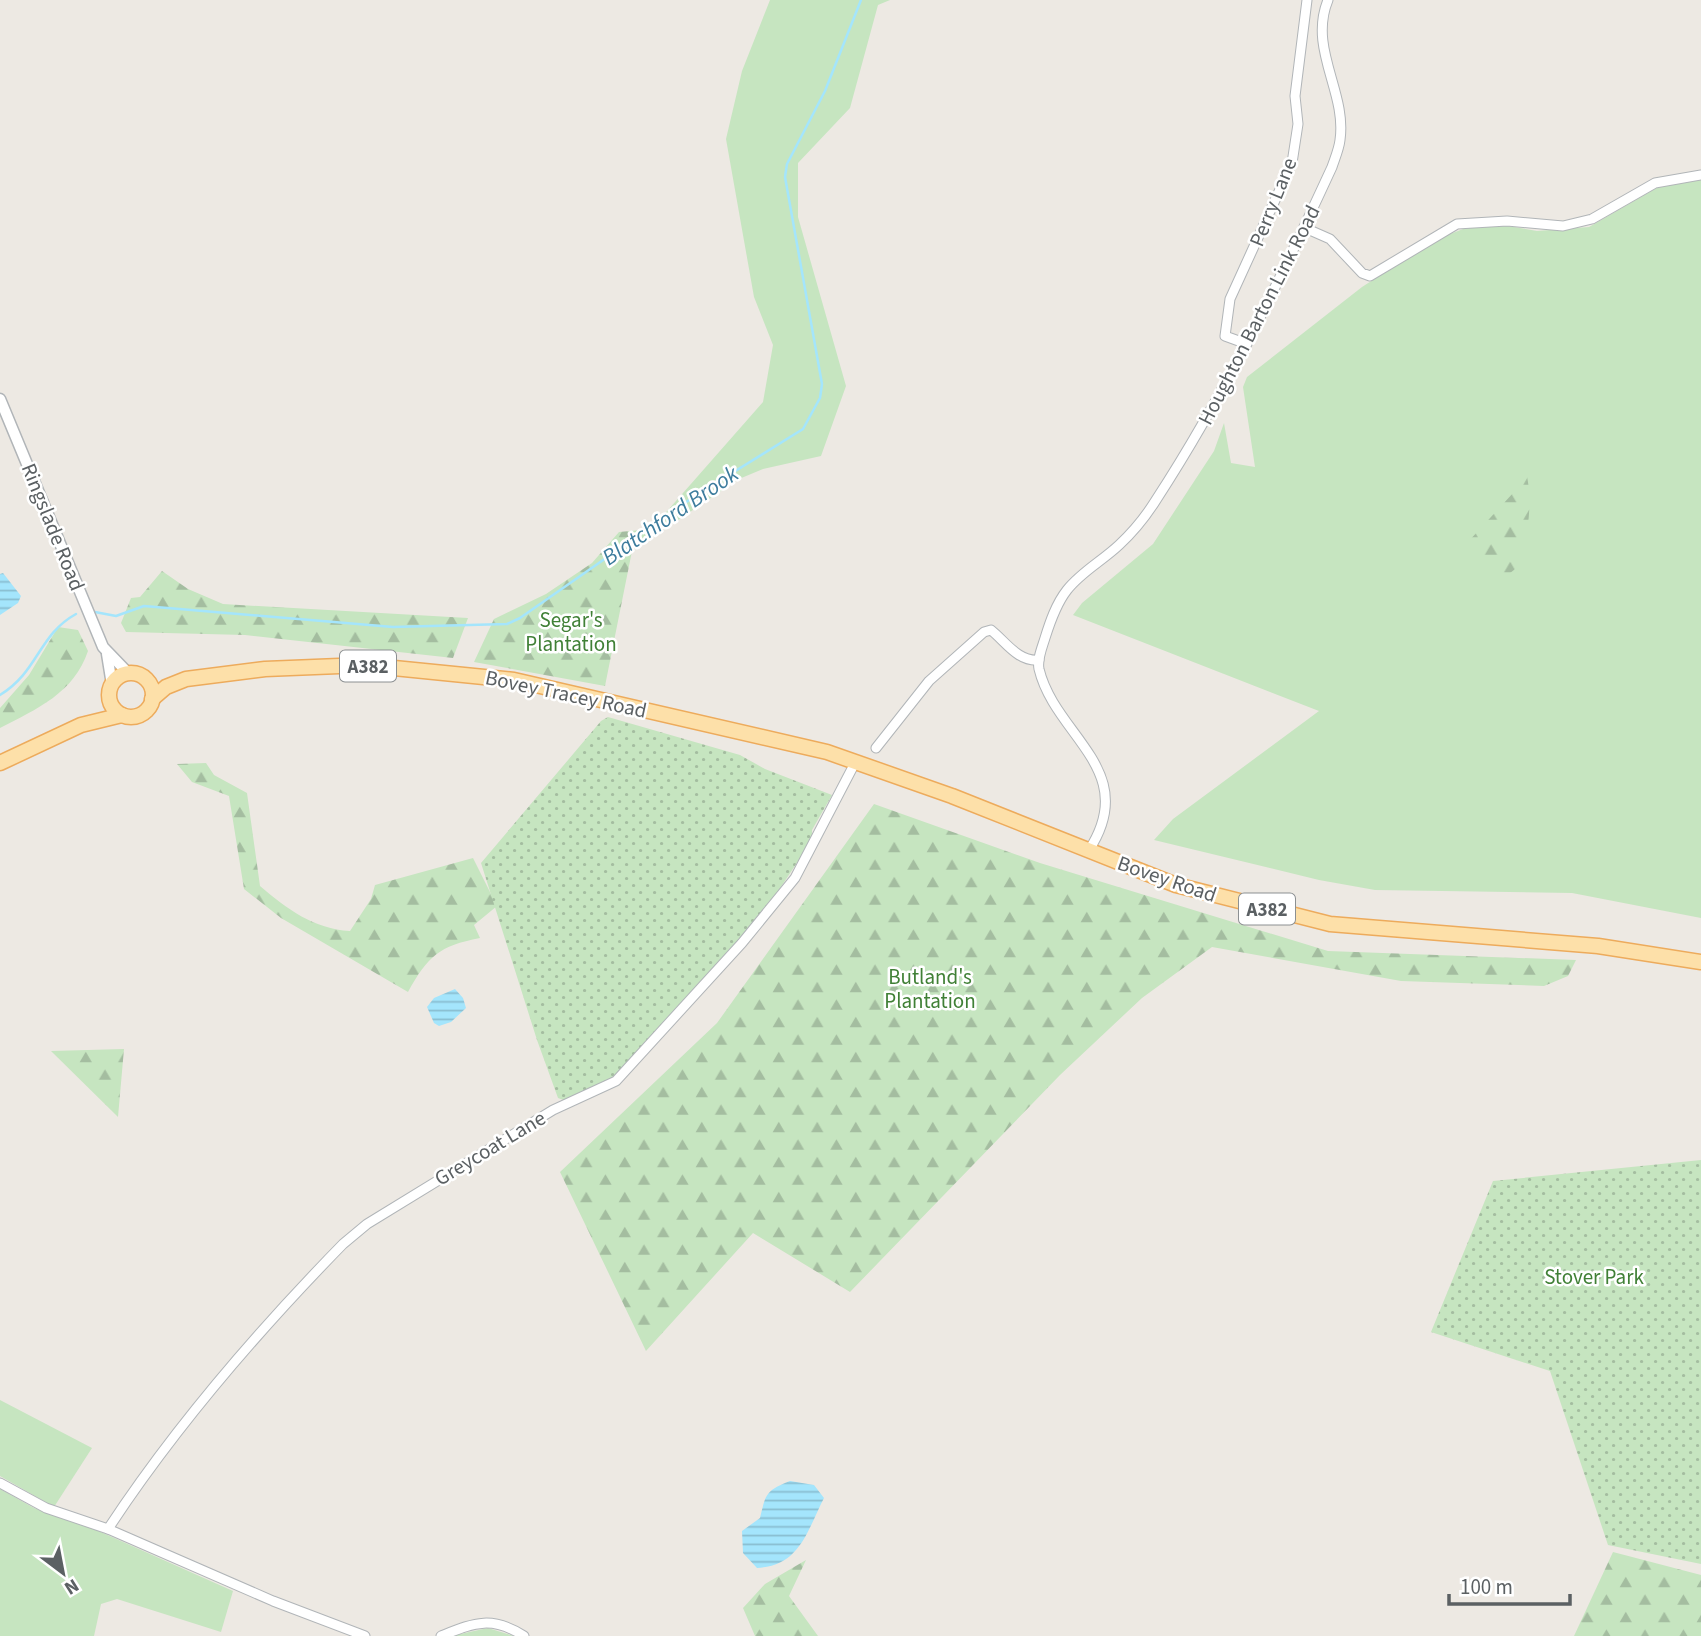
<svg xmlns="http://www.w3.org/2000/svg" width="1701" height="1636" font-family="'Source Sans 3',sans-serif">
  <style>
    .grass { fill: #c6e5c0 }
    .forest { fill: url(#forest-firs) }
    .park { fill: url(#park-dots) }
    .water { fill: url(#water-rules) }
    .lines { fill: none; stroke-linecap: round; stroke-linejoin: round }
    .stream { stroke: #a4e5fc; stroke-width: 2.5 }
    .minor-casing { stroke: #b1b5b8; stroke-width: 11 }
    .tertiary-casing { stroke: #b1b5b8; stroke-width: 13 }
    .primary-casing { stroke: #edab5c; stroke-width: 17 }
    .minor { stroke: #fff; stroke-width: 9 }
    .tertiary { stroke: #fff; stroke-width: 10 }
    .primary { stroke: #fde0a9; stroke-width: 14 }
    .labels { text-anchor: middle; stroke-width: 5; stroke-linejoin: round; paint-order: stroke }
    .shield { fill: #fff; stroke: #8c9092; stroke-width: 2 }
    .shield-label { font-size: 19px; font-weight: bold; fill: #5b6063 }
    .street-label { font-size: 21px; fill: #5b6063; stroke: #fff }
    .park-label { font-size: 21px; fill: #408036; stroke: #fff }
    .water-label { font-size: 23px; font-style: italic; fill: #3c7c9d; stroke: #fff }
  </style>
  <defs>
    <pattern id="forest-firs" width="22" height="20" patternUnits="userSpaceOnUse" patternTransform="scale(1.75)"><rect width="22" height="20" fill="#c6e5c0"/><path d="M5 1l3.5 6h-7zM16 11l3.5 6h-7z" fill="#a4bda0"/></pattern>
    <pattern id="park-dots" width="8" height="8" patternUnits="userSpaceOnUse" patternTransform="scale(1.75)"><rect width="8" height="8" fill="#c6e5c0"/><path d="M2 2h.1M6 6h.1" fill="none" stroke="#a4bda0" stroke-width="1.8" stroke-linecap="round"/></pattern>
    <pattern id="water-rules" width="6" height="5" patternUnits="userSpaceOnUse" patternTransform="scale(1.75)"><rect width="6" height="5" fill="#a4e5fc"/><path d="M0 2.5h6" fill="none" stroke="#89bdd0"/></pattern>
  </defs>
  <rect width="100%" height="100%" fill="#ede9e3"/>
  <g class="grass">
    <path d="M770,0H890L878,5L850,108L798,163V217L846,386L821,456L763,469L739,479L632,551L763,402L773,345L754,297L726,139L742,71Z"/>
    <path d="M1701,180V918L1572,893L1375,890L1319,880L1154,840L1173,819L1319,711L1073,615L1082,603L1153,544L1214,451L1224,423L1231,463L1255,467L1243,387L1247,377L1362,287L1437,239L1471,226H1508L1537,231L1589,227L1660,186Z"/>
    <path d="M0,1400L92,1448L54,1507L0,1476Z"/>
    <path d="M0,1489L34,1508L94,1529L233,1591L221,1632L117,1599L101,1604L94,1636H0Z"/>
    <path d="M488,1628L514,1636H451Z"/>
  </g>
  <g class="forest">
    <path d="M1525,467C1534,502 1528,530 1520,565L1504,578L1467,543L1514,492Z"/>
    <path d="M652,529L632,551L605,686L474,662L494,619L546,594L592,563L619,532Z"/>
    <path d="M162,571L188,589L223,604L468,618L453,658L245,635L126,632L121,623L131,598L140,597Z"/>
    <path d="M58,627L78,630L88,651C74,693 37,709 0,728V708L29,675Z"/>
    <path d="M206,763L214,775L247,793L260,886C287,909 314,929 350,931L371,899L375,885L473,858L497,906L474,925L480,938C439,946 428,956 408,992L281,918L244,889L229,796L192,782L177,764Z"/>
    <path d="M874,804L1040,863L1328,951L1576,960L1568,976L1544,986L1401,981L1212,947L1142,998L1060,1075L850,1292L753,1233L646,1351L560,1172L717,1023Z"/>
    <path d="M124,1049L118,1117L51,1051Z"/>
    <path d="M1613,1552L1701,1575V1636H1574Z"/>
    <path d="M806,1560L789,1596L818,1636H755L743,1608L765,1584Z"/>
  </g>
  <g class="park">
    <path d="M608,717L740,755L765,769L832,795L812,830V840L767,908L628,1063L614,1077L566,1101L558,1098L537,1040L481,863L601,721Z"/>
    <path d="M1701,1160V1564L1608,1545L1550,1371L1431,1332L1493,1181Z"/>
  </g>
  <g class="water">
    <path d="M3,573L21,596L18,603L0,615V574Z"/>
    <path d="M455,989L463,998L466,1008L451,1022L439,1026L434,1023L427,1007L434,998Z"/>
    <path d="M790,1481L814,1485L824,1498C807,1531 800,1566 757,1568L743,1553L742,1531L760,1518C766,1494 765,1491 790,1481Z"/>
  </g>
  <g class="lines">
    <g class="stream">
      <path d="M95,612L116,616L144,606L393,627L507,624L520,618L695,496L803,429L820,398L822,384L785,177L787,164L825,91L861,0"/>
      <path d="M0,695C39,671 38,635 76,614"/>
    </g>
    <defs>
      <g id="minor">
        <path d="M1305,228L1330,239L1362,273L1370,276L1457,224L1507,221L1563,226L1592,219L1655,183L1701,175"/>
        <path d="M1247,344L1225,336L1230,299L1292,163L1298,124L1295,96L1307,0"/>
        <path d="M876,748L929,681L984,632L991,630C1006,642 1018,662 1039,660"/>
        <path d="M1089,850C1141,770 1055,736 1039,669C1037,659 1042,648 1045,638C1050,622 1056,604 1067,590C1081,572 1102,561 1119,545C1133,532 1146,516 1156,500C1225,394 1279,282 1332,167C1335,158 1339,149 1340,140C1347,92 1308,49 1328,0"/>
        <path d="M0,1483L46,1508L108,1529L273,1601L365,1636"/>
        <path d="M108,1529C175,1427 257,1332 343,1244L367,1224L553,1110L616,1081L742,943L795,878L856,761"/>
        <path d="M441,1636C474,1623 491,1615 524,1636"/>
      </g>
      <g id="tertiary">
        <path d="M0,399L103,647L129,674"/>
        <path d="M107,654L112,685"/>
      </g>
      <g id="primary">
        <circle cx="131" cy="695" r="22"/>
        <path d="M152,699L166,687L186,679L265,669L364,665L514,680L827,752L952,796L1176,885L1330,924L1598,946L1701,962"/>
        <path d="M0,763L81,725L122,715"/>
      </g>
    </defs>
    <use href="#minor" class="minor-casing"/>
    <use href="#tertiary" class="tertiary-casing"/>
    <use href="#primary" class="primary-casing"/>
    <use href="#minor" class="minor"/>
    <use href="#tertiary" class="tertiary"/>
    <use href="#primary" class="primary"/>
  </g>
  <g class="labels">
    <g class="shield">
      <rect x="340" y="650.5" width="56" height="31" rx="5"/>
      <rect x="1239" y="893.5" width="56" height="31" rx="5"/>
    </g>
    <g class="shield-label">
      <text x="368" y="673">A382</text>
      <text x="1267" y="916">A382</text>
    </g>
    <g class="street-label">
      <text transform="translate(1273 202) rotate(-68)" y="7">Perry Lane</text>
      <text transform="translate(1259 315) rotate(-63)" y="7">Houghton Barton Link Road</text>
      <text transform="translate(53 527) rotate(68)" y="7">Ringslade Road</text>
      <text transform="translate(566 694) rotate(12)" y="7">Bovey Tracey Road</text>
      <text transform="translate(1167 879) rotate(19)" y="7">Bovey Road</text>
      <text transform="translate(490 1148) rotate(-31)" y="7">Greycoat Lane</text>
    </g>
    <g class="park-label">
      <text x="571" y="627">Segar's<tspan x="571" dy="24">Plantation</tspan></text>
      <text x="930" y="984">Butland's<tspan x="930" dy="24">Plantation</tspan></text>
      <text x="1594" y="1284">Stover Park</text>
    </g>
    <g class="water-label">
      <text transform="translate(670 515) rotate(-34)" y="8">Blatchford Brook</text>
    </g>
  </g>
  <g transform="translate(63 1573) rotate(148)" stroke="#ffffff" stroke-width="5" paint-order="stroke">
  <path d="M0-5L12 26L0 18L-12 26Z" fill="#5b6063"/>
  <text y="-10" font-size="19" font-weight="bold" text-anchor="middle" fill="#5b6063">N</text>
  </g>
  <path d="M1449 1594v10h121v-10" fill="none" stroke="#5b6063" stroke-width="3.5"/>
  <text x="1460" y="1594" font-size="21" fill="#5b6063" stroke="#ffffff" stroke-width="5" paint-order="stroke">100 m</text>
</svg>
